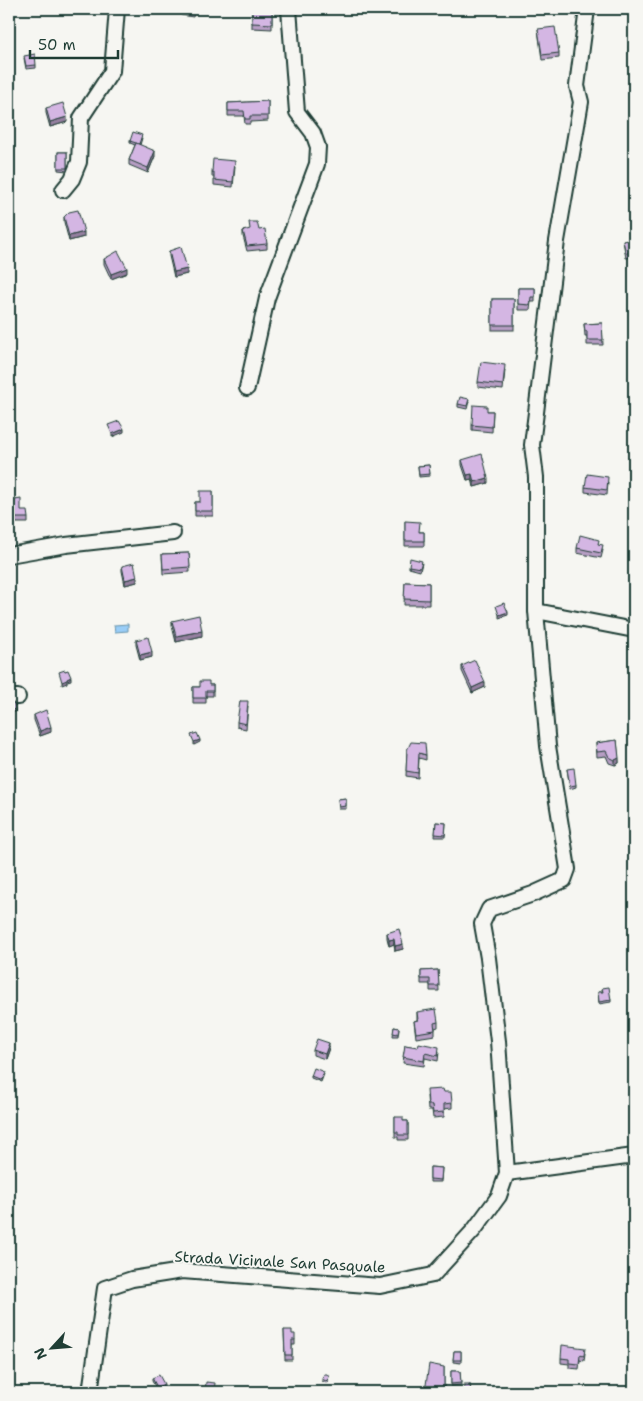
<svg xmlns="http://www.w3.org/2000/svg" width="643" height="1401" font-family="'Shantell Sans',sans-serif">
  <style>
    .water { fill: #99cdf7; stroke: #6893a9 }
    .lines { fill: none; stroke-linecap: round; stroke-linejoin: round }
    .minor-casing { stroke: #1f3d34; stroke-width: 18 }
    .minor { stroke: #f6f6f2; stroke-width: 14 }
    .wall { fill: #b69dc3; stroke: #1f3d34 }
    .shaded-wall { fill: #947f9f; stroke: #1f3d34 }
    .building { fill: #d4b6e3; stroke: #1f3d34 }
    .labels { text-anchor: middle; stroke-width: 4; stroke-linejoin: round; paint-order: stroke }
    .street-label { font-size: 15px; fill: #1f3d34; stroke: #f6f6f2 }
  </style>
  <rect width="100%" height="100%" fill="#f6f6f2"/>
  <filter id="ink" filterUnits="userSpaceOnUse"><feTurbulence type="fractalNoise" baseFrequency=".02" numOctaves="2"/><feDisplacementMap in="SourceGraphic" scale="10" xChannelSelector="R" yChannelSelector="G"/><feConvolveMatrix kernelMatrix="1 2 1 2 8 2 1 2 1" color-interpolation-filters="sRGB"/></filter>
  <g filter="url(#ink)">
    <path class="water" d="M128,624V631L115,632L114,625Z"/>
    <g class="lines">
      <defs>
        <g id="minor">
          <path d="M63,190L72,179L79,162L81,118L112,71L117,9"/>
          <path d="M247,388L267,298L317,164L318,147L313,133L297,112L289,9"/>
          <path d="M9,555L66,545L173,533"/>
          <path d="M536,611L634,630"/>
          <path d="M9,697H18"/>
          <path d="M507,1173L634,1156"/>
          <path d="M90,1392L105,1288L132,1279L182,1271L380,1286L433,1275L474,1230L499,1196L507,1173L498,1041L488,958L482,924L489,909L533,894L564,880L568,869L548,746L536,611V477L532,445L557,241L581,102L577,86L587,9"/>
        </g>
      </defs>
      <use href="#minor" class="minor-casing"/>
      <use href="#minor" class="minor"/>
    </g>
    <g class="wall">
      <path d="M182,9H195L193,17L181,15Z"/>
      <path d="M252,9H272V29L252,28Z"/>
      <path d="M538,29L559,53V58L542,60Z"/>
      <path d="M634,44L633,63L629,51V46Z"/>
      <path d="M24,58L36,65V68L26,69Z"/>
      <path d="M268,101V121L250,122V124H245L244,116H228V103Z"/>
      <path d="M46,108L67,122L50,127L46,113Z"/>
      <path d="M142,138L140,145L155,156L148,173L129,165V160L135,145L130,143V141Z"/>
      <path d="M58,152H67V171L58,170Z"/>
      <path d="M235,166L233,187L214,185V177H212V172Z"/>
      <path d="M64,217L84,237L69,241L64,222Z"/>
      <path d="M259,230L267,244V249L247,251L243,236V231Z"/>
      <path d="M634,239V257L626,258L623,241Z"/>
      <path d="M169,251L187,274L174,277L169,256Z"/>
      <path d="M104,259L127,273L111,279L104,264Z"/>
      <path d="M518,288H535V302H531L530,310H518Z"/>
      <rect x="492" y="299" width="22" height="31"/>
      <path d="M602,323L603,345H587V336H585L584,324Z"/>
      <path d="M505,370L503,390L478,387V382Z"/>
      <path d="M469,401L467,409L458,407V404Z"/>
      <path d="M487,411H493L492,432L472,430V425Z"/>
      <path d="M462,460L488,483L474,487L472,479L467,480L462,465Z"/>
      <path d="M429,465L430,476L419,477L418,466Z"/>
      <path d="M608,482L607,495L585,492V487Z"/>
      <path d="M213,491V516H195V502H200Z"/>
      <path d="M9,501L21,511L28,518V523H14L12,518H9Z"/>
      <path d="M405,521L419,532H424V546H405Z"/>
      <path d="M599,544L603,550L601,558L577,553V548Z"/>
      <path d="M189,553L190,572L163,574L162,554Z"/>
      <path d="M422,563L420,571L409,568V566Z"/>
      <path d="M122,566L137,582L125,585L122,571Z"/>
      <path d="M405,582L429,583V605H404Z"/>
      <path d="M172,621L202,636L176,642L172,626Z"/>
      <path d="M136,640L152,657L140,660L136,645Z"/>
      <path d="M462,666L485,687L472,693L462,671Z"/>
      <path d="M209,685H213V696H206V703H193V687H200Z"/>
      <path d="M248,706L246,729L237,727V722Z"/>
      <path d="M34,715L51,732L40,736L34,720Z"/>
      <path d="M617,740L619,763L615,765L609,763L606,756L597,757L596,743Z"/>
      <path d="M407,750L426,755V760L419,758L418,778L406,776Z"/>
      <path d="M567,769L576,785V787L570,789Z"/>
      <path d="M346,798V809H339L338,799Z"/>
      <path d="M436,822L446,823L445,837H435Z"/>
      <path d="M387,933L403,949L395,951L394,944L389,946L387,938Z"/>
      <path d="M438,970L439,991H430V984H421V971Z"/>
      <path d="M602,988L611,1000V1002L599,1004L598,992H602Z"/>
      <path d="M417,1012L438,1022V1027L435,1028V1035L416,1038L414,1021L417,1020Z"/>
      <path d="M394,1027L399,1028L398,1036H393Z"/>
      <path d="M405,1045L439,1052L438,1061L425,1058L424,1066L403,1063Z"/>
      <path d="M329,1048L325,1059L313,1055V1050Z"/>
      <path d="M324,1074L321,1082L311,1078V1076Z"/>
      <path d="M444,1092L452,1103V1108L444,1109V1117L433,1118L432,1110H428L427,1096Z"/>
      <path d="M395,1117L403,1121H408V1140H398V1137H395Z"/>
      <path d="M430,1167L442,1168L441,1182H430Z"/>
      <path d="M284,1330L292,1334L295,1340V1345H292V1360H285Z"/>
      <path d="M454,1351H461V1363L453,1362Z"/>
      <path d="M585,1353L584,1361L580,1360L579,1369L569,1368V1364L561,1363V1358Z"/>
      <path d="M444,1367V1392H425Z"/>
      <path d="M451,1371H460L461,1385L451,1386Z"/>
      <path d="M152,1378L164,1386L157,1390L152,1381Z"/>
      <path d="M322,1379H328V1382L326,1383L322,1381Z"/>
    </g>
    <g class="shaded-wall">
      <path d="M9,9H12V11L9,12Z"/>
      <path d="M67,117V122L50,127V122Z"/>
      <path d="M155,151V156L148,173V168Z"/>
      <path d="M84,232V237L69,241V236Z"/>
      <path d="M127,268V273L111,279V274Z"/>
      <path d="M187,269V274L174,277V272Z"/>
      <path d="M124,429V432L112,437V434Z"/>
      <path d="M472,474V479L467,480V475Z"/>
      <path d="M488,478V483L474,487V482Z"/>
      <path d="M137,577V582L125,585V580Z"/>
      <path d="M508,612V615L499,618V615Z"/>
      <path d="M202,631V636L176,642V636Z"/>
      <path d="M152,652V657L140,660V655Z"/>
      <path d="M71,677V680L67,681V683L62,685V682L67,679Z"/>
      <path d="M485,682V687L472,693V688Z"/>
      <path d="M15,709V712L9,713V711Z"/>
      <path d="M51,727V732L40,736V731Z"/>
      <path d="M200,740V742L194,745V742Z"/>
      <path d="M619,758V763L615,765V760Z"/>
      <path d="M394,939V944L389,946V940Z"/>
      <path d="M403,944V949L395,951V946Z"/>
      <path d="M329,1043V1048L325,1059V1054Z"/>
      <path d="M164,1384V1386L157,1390V1387Z"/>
    </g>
    <g class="building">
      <path d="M182,9H194L193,12L181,10Z"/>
      <path d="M252,9H272V24L252,23Z"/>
      <path d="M555,27L559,53L542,55L538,29Z"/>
      <path d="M634,44V57L633,58L629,46Z"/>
      <path d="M35,54L36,65L26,66L24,56Z"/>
      <path d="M268,101V116H250V119H245L244,111H228V103Z"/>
      <path d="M63,103L67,117L50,122L46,108Z"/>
      <path d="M133,132L142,135L139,144L130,141Z"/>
      <path d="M136,143L155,151L148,168L129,160Z"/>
      <rect x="58" y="152" width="9" height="16"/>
      <path d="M213,159L235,161L233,182L214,180V172H212Z"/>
      <path d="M78,210L84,232L69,236L64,217L69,212Z"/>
      <path d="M249,222H257L259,230L265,229L267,244L247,246L243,231L250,229Z"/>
      <path d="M634,239V252L626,253L623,241Z"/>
      <path d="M181,247L187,269L174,272L169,251Z"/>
      <path d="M118,251L127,268L111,274L104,259Z"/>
      <path d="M518,288H535V297H531L530,305L518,304Z"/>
      <rect x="492" y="299" width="22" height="26"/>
      <path d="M602,323L603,340H587V331H585L584,324Z"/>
      <path d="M481,362L505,365L503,385L478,382Z"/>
      <path d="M460,397L469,399L467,406L458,404Z"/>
      <path d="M473,405L487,406V411H493L492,427L472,425Z"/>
      <path d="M119,421L124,429L112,434L108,425Z"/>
      <path d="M482,454L488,478L474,482L472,474L467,475L462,460Z"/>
      <path d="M429,465L430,474L419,475L418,466Z"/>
      <path d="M587,474L608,477L607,490L585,487Z"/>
      <path d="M200,491H213V511H195V502H200Z"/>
      <path d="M21,499V511H27L28,518H14L12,513H9V501Z"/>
      <path d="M405,521L420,522L419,532H424V541H405Z"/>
      <path d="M580,535L599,540L598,544L603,545L601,553L577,548Z"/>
      <path d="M189,553L190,567L163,569L162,554Z"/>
      <path d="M410,558L422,561L420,568L409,566Z"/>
      <path d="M134,563L137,577L125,580L122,566Z"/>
      <path d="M405,582L429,583V600L404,599Z"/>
      <path d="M504,603L508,612L499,615L496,606Z"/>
      <path d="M199,615L202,631L176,636L172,621Z"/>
      <path d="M148,637L152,652L140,655L136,640Z"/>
      <path d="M475,660L485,682L472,688L462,666Z"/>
      <path d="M65,670V671L68,670L71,677L67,679V680L62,682L59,672Z"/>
      <path d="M200,681H209V685H213V691H206V698H193V687H200Z"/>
      <path d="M240,701H248L246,724L237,722Z"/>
      <path d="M14,703L15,709L9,711V704Z"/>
      <path d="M46,710L51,727L40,731L34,715Z"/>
      <path d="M197,733L200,740L194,742L191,735Z"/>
      <path d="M617,740L619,758L615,760L609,757L606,751L597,752L596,743Z"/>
      <path d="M411,742L425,743L426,755L419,753L418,773L406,771L407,750Z"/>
      <path d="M574,768L576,785L570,786L567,769Z"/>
      <path d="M346,798V806L339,807L338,799Z"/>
      <path d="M436,822L446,823L445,835L435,834Z"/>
      <path d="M399,929L403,944L395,946L394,939L389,940L387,933Z"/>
      <path d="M438,970L439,986H430V979H421V971Z"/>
      <path d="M609,987L611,1000L599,1002L598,992H603L602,988Z"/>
      <path d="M436,1009L438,1022L434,1023L435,1030L416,1033L414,1021L418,1020L417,1012Z"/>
      <path d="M394,1027L399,1028L398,1034L393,1033Z"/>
      <path d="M317,1039L329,1043L325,1054L313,1050Z"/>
      <path d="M419,1043L439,1047L438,1056L425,1053L424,1061L403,1057L405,1045L418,1047Z"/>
      <path d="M314,1068L324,1072L321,1080L311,1076Z"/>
      <path d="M443,1089L444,1092H451L452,1103L444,1104V1112L433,1113L432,1105H428L427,1090Z"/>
      <path d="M395,1117H403V1121H408V1135H398V1132H395Z"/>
      <path d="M430,1167L442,1168L441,1180L430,1179Z"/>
      <path d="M284,1330H292V1334H295V1340H292V1355H285Z"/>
      <path d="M562,1345L585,1348L584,1356L580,1355L579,1364L569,1363V1359L561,1358Z"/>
      <path d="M454,1351H461V1360H453Z"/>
      <path d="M429,1364L444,1367V1387H441V1392H425Z"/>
      <path d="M451,1371H460L461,1383L451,1384Z"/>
      <path d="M324,1374H327L329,1377L328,1379L326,1381L322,1379Z"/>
      <path d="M159,1375L164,1384L157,1387L152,1378Z"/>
      <path d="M206,1382L215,1383L214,1392H205Z"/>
      <path d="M464,1384H470L471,1392H464Z"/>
    </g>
  </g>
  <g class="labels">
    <g class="street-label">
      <text transform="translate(280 1262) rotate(3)" y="5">Strada Vicinale San Pasquale</text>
    </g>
  </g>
  <rect width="643" height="1401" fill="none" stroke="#f6f6f2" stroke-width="30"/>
  <rect x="15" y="15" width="613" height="1371" fill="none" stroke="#1f3d34" stroke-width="2" filter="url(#ink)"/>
  <g transform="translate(52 1348) rotate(244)" stroke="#f6f6f2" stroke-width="4" paint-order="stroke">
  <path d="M0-4L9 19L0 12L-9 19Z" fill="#1f3d34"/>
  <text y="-8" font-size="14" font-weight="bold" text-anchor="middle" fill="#1f3d34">N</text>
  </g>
  <path d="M30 50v8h88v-8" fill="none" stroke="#1f3d34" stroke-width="2.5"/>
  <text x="38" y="50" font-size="15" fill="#1f3d34" stroke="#f6f6f2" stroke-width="4" paint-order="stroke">50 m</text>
</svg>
